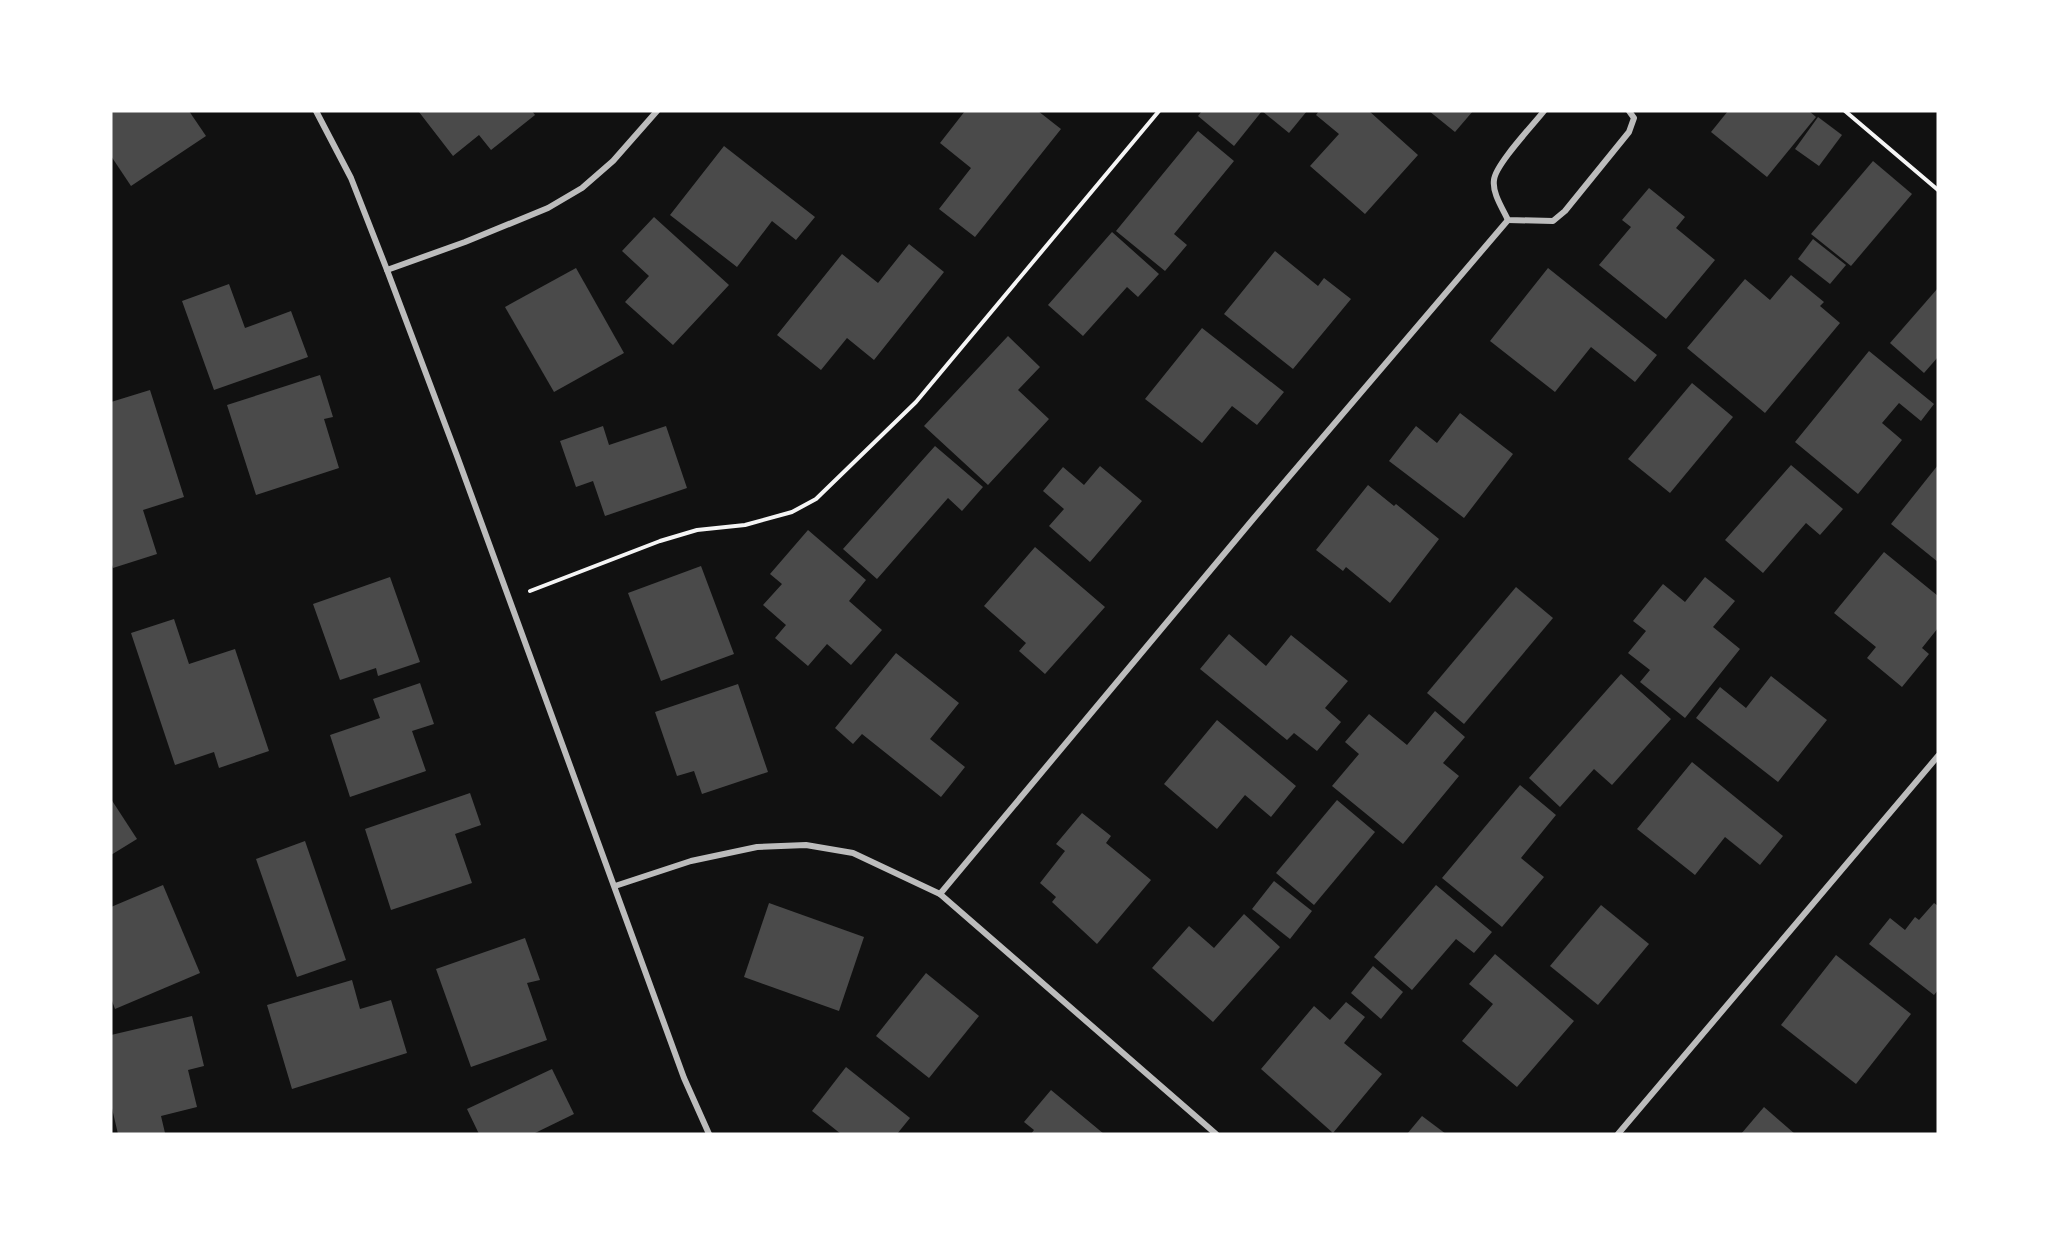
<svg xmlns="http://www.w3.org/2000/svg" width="2049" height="1245" font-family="'Source Sans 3',sans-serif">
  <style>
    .building { fill: #4a4a4a }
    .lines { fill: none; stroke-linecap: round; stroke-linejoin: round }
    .path { stroke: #f5f5f5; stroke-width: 4 }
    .minor { stroke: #bcbcbc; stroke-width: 6 }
  </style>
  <rect width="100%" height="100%" fill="#111"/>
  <g class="building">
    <path d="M111,111H189L206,136L131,186L111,156Z"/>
    <path d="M420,111H532L535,115L491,150L479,135L453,156L419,112Z"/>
    <path d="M965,111H1038L1061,129L975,237L939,209L971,168L940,143Z"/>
    <path d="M1202,111H1262L1234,146L1198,116Z"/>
    <path d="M1262,111H1307L1289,133Z"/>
    <path d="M1319,111H1369L1418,155L1365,214L1310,166L1339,134L1316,115Z"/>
    <path d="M1429,111H1473L1455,132Z"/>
    <path d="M1728,111H1809L1816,117L1767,177L1711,132Z"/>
    <path d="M1818,117L1842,135L1819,166L1795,149Z"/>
    <path d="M1198,131L1234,161L1174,234L1187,245L1165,271L1116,231Z"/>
    <path d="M724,146L815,217L796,240L772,221L737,267L670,215Z"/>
    <path d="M1873,161L1912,194L1851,266L1811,234Z"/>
    <path d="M1649,188L1685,217L1676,228L1715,260L1666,319L1599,265L1631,227L1622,220Z"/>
    <path d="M654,217L729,285L673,345L625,302L649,276L622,251Z"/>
    <path d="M1112,232L1159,274L1138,297L1127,287L1083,336L1048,305Z"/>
    <path d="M1813,239L1846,265L1830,284L1798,259Z"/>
    <path d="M909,244L944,272L874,360L847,338L821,370L777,335L842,254L878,283Z"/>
    <path d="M1275,251L1318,286L1324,278L1351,299L1293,369L1224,314Z"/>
    <path d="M576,268L624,353L554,392L505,307Z"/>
    <path d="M1548,268L1657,355L1635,382L1591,347L1555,392L1490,341Z"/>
    <path d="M1791,275L1824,302L1820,306L1840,323L1765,413L1687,348L1745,279L1770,300Z"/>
    <path d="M229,284L245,328L291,311L308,357L214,390L182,301Z"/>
    <path d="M1938,288V357L1924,373L1890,343Z"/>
    <path d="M1202,328L1284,392L1257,425L1232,406L1202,443L1145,399Z"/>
    <path d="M1008,336L1040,367L1018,390L1049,419L988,485L924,426Z"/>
    <path d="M1869,351L1934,404L1921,421L1899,403L1882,423L1902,440L1858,494L1795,442Z"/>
    <path d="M320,375L333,417L324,419L339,468L256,495L227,405Z"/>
    <path d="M1692,383L1733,417L1670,493L1628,459Z"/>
    <path d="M150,390L184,497L143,510L157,554L113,568L111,562V402Z"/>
    <path d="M1460,413L1513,454L1464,518L1389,461L1416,426L1437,443Z"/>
    <path d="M603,426L609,445L666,426L687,488L605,516L593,481L576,487L560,441Z"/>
    <path d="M935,446L983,487L962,511L948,498L877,579L843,549Z"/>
    <path d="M1791,465L1843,509L1820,535L1806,523L1763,573L1725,540Z"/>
    <path d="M1938,465V562L1891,524Z"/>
    <path d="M1100,466L1142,501L1090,562L1049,526L1064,509L1043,491L1063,467L1084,485Z"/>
    <path d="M1368,485L1394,506L1396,504L1439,539L1390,603L1346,567L1343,571L1316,550Z"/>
    <path d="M808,530L866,580L849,601L882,630L851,665L827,644L808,666L775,638L786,625L763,605L782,584L770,574Z"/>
    <path d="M1035,547L1105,607L1045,674L1019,651L1026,643L984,606Z"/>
    <path d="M1884,552L1938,596V628L1922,648L1929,654L1902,687L1867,658L1876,647L1834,613Z"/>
    <path d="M701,566L734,654L661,681L628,593Z"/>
    <path d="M390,577L420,662L378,676L376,668L340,680L313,604Z"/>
    <path d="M1705,577L1735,601L1713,627L1740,649L1685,718L1640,682L1650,670L1628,653L1646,631L1633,621L1663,584L1685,602Z"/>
    <path d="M1516,587L1553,618L1464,724L1427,693Z"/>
    <path d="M174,619L189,664L235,649L269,751L219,768L214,752L175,765L131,633Z"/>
    <path d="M1229,634L1266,666L1291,635L1348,681L1325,708L1341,722L1317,751L1294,733L1287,740L1200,669Z"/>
    <path d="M896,653L959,703L930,739L965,767L941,797L862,734L853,744L835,728Z"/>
    <path d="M1621,674L1671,719L1612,785L1594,769L1560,807L1529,778Z"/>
    <path d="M1771,676L1827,720L1778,782L1696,718L1720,687L1746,708Z"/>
    <path d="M420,683L434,724L412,731L426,771L350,797L330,735L380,718L373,699Z"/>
    <path d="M738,684L768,772L702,794L694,771L677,776L655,712Z"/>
    <path d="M1435,711L1465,737L1443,763L1459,776L1403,844L1332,786L1359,754L1345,742L1369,714L1407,745Z"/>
    <path d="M1217,720L1296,786L1271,817L1245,795L1217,829L1164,784Z"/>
    <path d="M1692,762L1783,836L1760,865L1725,837L1695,875L1637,829Z"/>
    <path d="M1520,785L1556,815L1521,858L1544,877L1502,927L1442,878Z"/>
    <path d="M470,793L481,825L455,834L472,883L391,910L365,829Z"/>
    <path d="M111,799L137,839L111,855Z"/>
    <path d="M1337,800L1375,832L1314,905L1276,873Z"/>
    <path d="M1082,813L1111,836L1106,843L1151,880L1097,944L1052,902L1056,897L1040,883L1065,851L1056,844Z"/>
    <path d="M305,841L346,960L297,977L256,859Z"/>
    <path d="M1274,881L1312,911L1290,939L1252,909Z"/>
    <path d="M163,885L200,973L115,1009L111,998V907Z"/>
    <path d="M1436,885L1492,932L1474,953L1456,939L1412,990L1374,957Z"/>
    <path d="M769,903L864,937L839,1011L744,977Z"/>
    <path d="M1934,903L1938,906V990L1934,995L1869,944L1890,918L1905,930L1915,917L1919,920Z"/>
    <path d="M1601,905L1649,944L1598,1005L1550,966Z"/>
    <path d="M1244,914L1280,947L1213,1022L1152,968L1189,926L1214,948Z"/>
    <path d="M525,938L540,980L527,983L547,1040L471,1067L436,969Z"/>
    <path d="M1495,954L1574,1021L1517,1087L1462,1041L1493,1004L1469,984Z"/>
    <path d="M1836,955L1911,1014L1856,1084L1781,1025Z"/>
    <path d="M1373,966L1403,992L1381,1019L1351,993Z"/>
    <path d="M926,973L979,1016L929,1078L876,1036Z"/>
    <path d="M352,980L360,1009L391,1000L407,1053L292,1089L267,1005Z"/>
    <path d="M1346,1002L1365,1017L1344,1043L1382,1074L1333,1133L1261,1069L1314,1006L1330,1020Z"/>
    <path d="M192,1016L204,1066L188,1070L197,1107L161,1116L165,1133L118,1134L111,1104V1035Z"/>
    <path d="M846,1067L910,1118L897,1134H841L812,1111Z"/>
    <path d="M552,1069L574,1114L533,1134H479L467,1109Z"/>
    <path d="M1051,1090L1104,1134H1031L1034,1130L1024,1122Z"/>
    <path d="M1764,1107L1795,1134H1741Z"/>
    <path d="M1422,1116L1446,1134H1407Z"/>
  </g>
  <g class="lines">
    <g class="path">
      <path d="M1845,111L1938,190"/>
      <path d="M530,591L660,541L697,530L745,525L792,512L816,499L916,402L1159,111"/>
    </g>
    <g class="minor">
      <path d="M316,111L351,178L387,270L457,456L684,1078L709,1134"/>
      <path d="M1544,111C1533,125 1495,165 1494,180C1492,193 1503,209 1508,220L1553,221L1565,211L1629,132L1634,118L1629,111"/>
      <path d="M387,270L465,242L548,208L582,188L613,161L657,111"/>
      <path d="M615,886L691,861L757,847L806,845L853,853L940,894L1216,1134"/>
      <path d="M940,894L1254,518L1508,220"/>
      <path d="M1618,1134L1938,756"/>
    </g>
  </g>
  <rect width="2049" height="1245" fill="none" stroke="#ffffff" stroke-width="225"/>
</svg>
